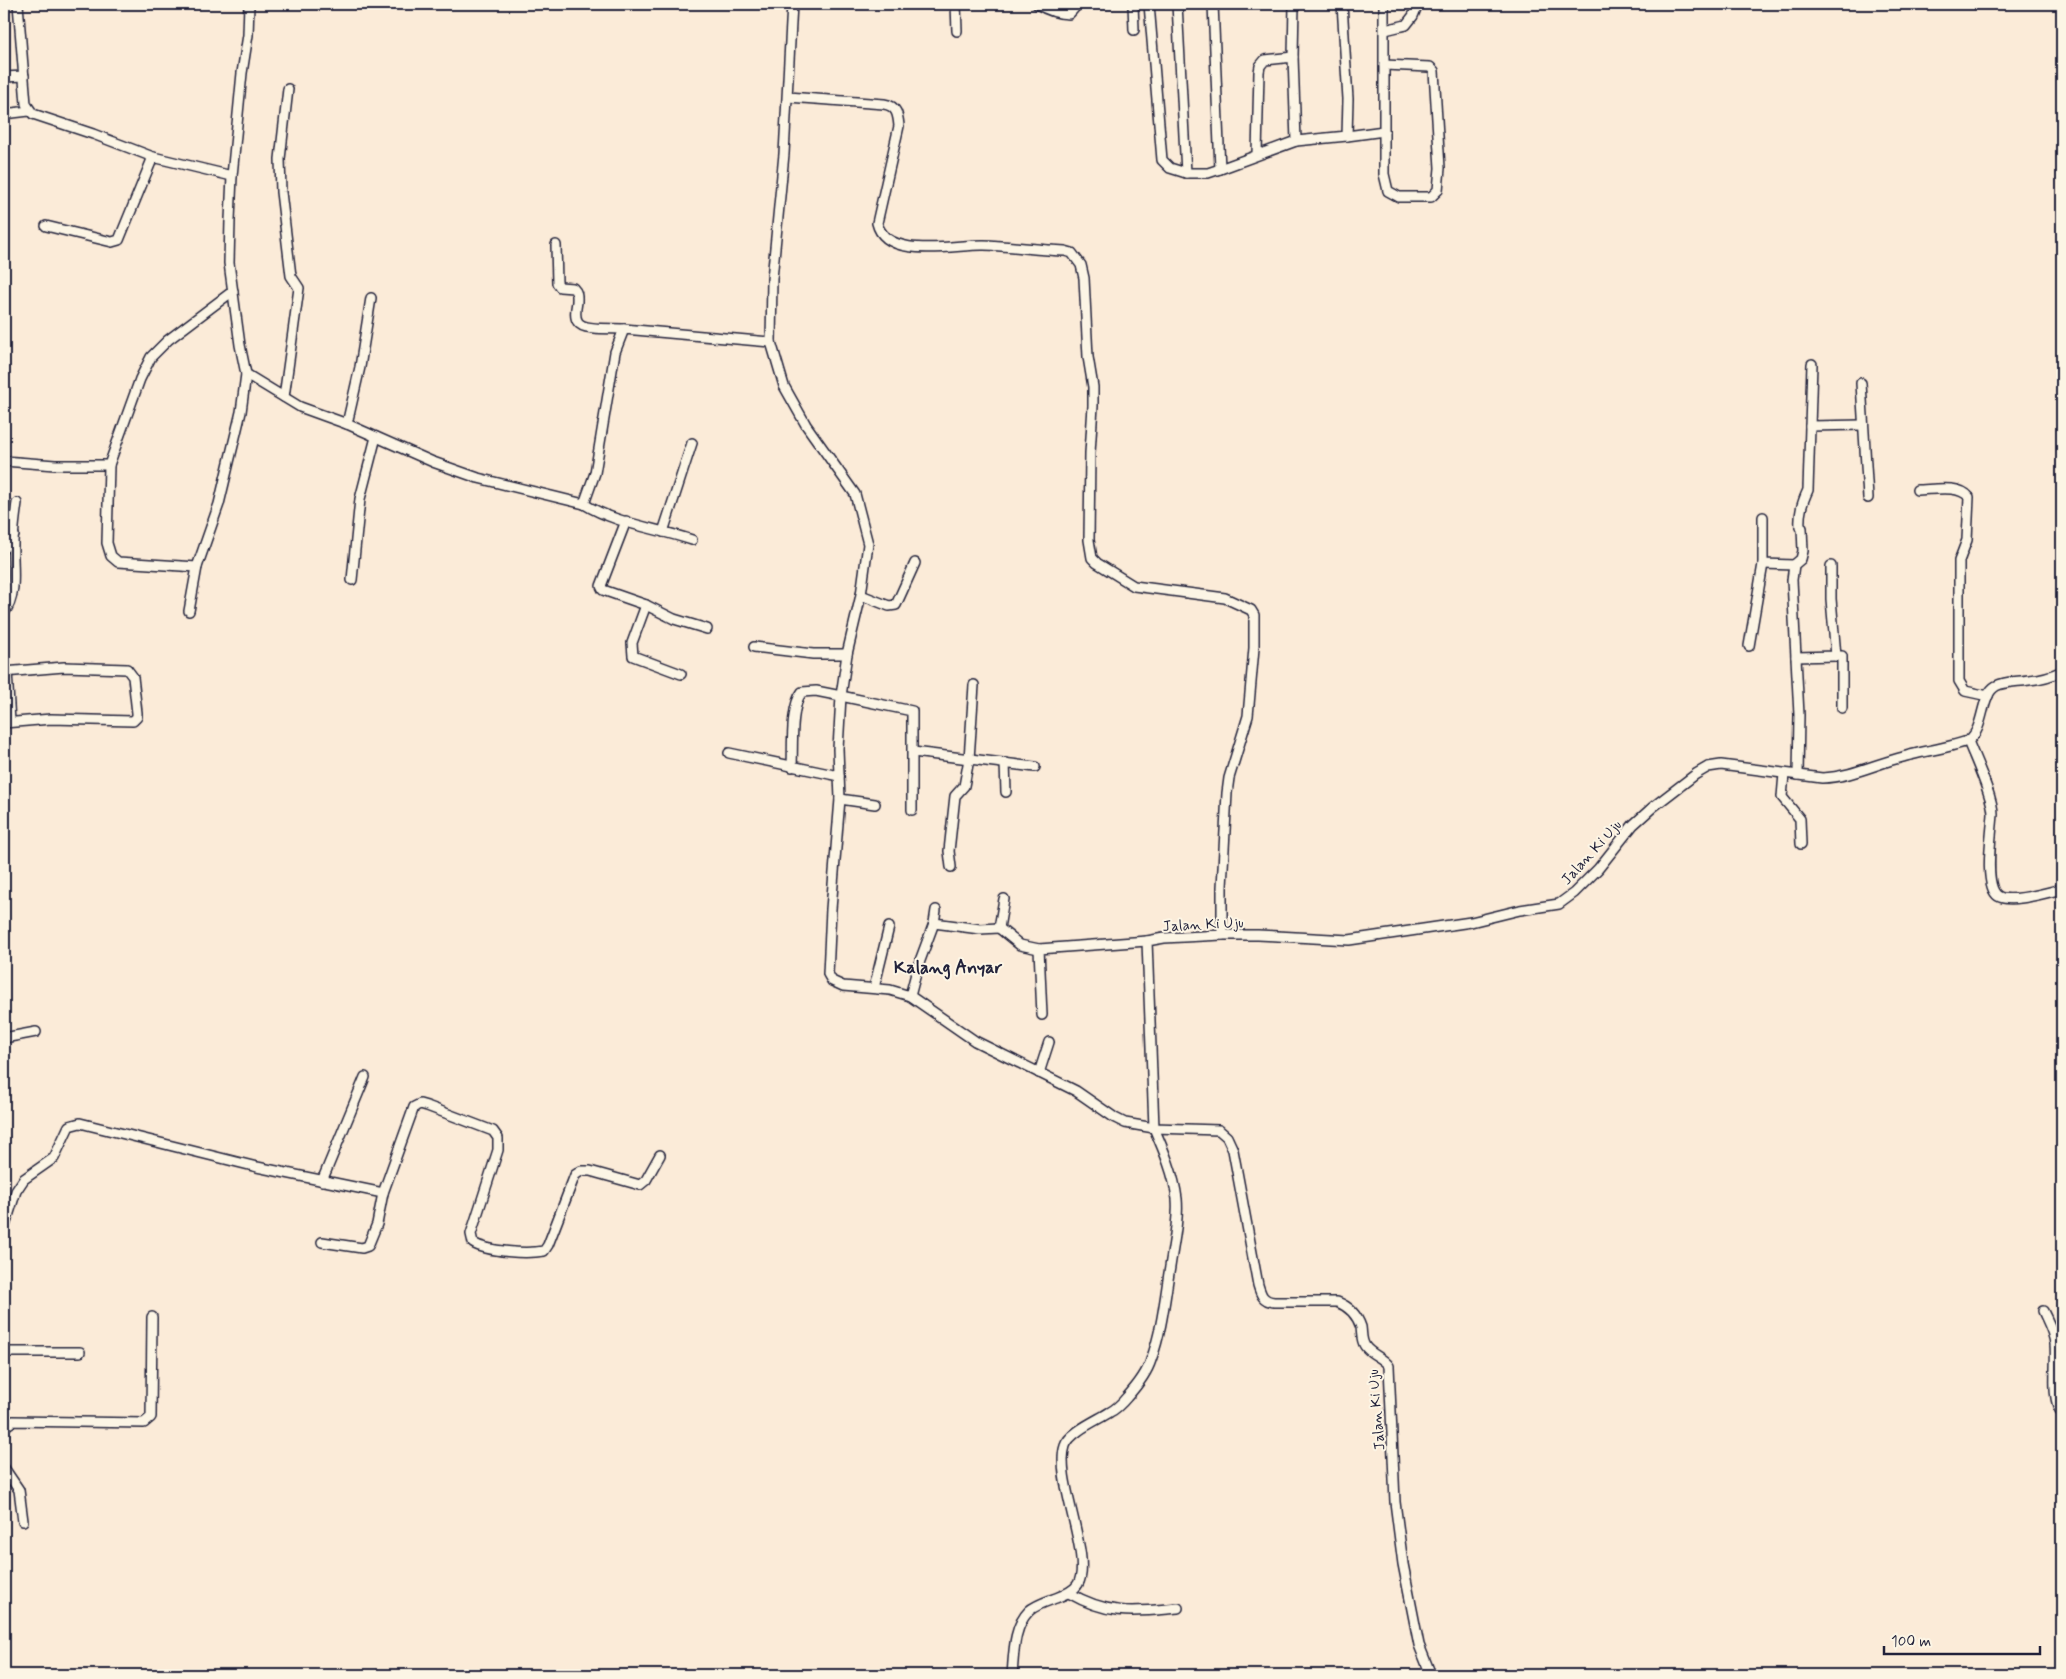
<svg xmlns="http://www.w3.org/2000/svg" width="2066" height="1679" font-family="Mynerve,sans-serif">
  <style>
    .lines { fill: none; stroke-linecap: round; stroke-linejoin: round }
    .minor-casing { stroke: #22223b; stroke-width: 12 }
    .minor { stroke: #fcf5e5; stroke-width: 9 }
    .labels { text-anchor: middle; stroke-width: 4; stroke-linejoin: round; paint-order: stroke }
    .street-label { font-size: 15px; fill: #22223b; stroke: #fcf5e5 }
    .quarter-label { font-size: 18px; font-weight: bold; fill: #22223b; stroke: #fcf5e5 }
  </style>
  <rect width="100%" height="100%" fill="#fbebd8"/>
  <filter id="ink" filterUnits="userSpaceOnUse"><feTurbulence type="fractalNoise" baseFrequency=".02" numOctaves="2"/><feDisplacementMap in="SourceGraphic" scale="10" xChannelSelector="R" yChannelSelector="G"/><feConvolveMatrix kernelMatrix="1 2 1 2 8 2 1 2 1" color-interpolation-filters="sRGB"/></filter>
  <g filter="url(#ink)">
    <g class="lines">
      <defs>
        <g id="minor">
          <path d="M18,4L26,104L33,114L93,134L153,157L232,176"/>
          <path d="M792,4L784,154L772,279L771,342L784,386L806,425L855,494L868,544L861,595L847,654L841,696L838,749L840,799L831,909L828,974L832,981L843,986L890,990L910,996L975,1041L1076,1091L1115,1118L1125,1123L1154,1128C1164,1151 1174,1174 1177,1199C1179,1221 1173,1245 1170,1267C1165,1297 1162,1331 1151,1360C1147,1373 1136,1387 1127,1397C1122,1403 1116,1409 1110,1412C1098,1420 1069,1432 1065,1446C1054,1478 1093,1558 1078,1584C1074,1591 1064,1595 1056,1598C1048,1601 1035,1605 1029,1611C1013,1627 1014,1654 1012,1675"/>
          <path d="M956,4L957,31"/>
          <path d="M1037,4C1047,10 1057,14 1069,14L1078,4"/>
          <path d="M1133,4L1134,30"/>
          <path d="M1149,4L1162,160L1170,168L1186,173"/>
          <path d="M1177,4L1186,173H1208L1220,169"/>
          <path d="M1213,4L1220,169L1296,141L1293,57L1265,60L1260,66L1259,72L1257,154"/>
          <path d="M1385,30L1406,25L1413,16L1418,4"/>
          <path d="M1293,57L1294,4"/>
          <path d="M4,77L24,76"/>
          <path d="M788,97L884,104C897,106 898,115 899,126L877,223C886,261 956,244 984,245C1011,246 1038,250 1065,251L1072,253L1081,265L1084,278L1088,357L1093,387V406L1090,453L1089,540L1092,558L1097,563L1134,586L1225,598L1251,610L1254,615V648L1248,716L1229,778L1227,793L1222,887V935"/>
          <path d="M4,114L29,111"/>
          <path d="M1384,131V174L1388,191L1399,197H1431L1438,190L1440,168L1434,71L1430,67L1384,65"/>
          <path d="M1347,136L1384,131V4"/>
          <path d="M1296,141L1347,136L1348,99L1342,4"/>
          <path d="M46,226L112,242L119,240L153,157"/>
          <path d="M556,245L557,283L560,287L573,288C578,293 577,296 577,302C576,308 574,317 578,322C583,331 613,328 624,329"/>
          <path d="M246,374L300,407L347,424L433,462L478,478L584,504L595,473L615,352L624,329L771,342"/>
          <path d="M1861,383L1868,498"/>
          <path d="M284,397L299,288L291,276L281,192L280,159L288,89"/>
          <path d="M347,424L360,367L371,298"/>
          <path d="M1810,426L1863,425"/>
          <path d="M4,461L55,465H109L140,379L151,357L168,340L233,291"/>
          <path d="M109,465L107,543L111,556L118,562L197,567"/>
          <path d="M1917,490C1932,490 1959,484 1969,497L1967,540L1959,561V681L1965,691L1988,696"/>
          <path d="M584,504C616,524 657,528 692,540"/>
          <path d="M1763,517V564L1794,565"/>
          <path d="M626,521L601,586L603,590L646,605L674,619L707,629"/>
          <path d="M663,532L692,443"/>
          <path d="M4,548L14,535"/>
          <path d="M352,580L360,499L376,437"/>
          <path d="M861,595L889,606L896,605L915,563"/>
          <path d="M646,605L632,643L633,656L681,674"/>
          <path d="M189,611L197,567L219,504L241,412L246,374L240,345L229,263L230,220L232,176L242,73L248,35L249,4"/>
          <path d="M4,613C18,594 12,568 13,545C13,531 15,517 17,503"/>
          <path d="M1749,646L1763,564"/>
          <path d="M754,647L813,654H847"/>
          <path d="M1836,656H1842V708"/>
          <path d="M1796,657L1836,656L1831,599V566"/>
          <path d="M7,671L10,722"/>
          <path d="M4,672L64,667L127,669L133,677L137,713V717L133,721L51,719L4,723"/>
          <path d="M1968,741C1975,759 1993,797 1993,814C1992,832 1983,886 1998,896C2010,904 2048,892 2062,889"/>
          <path d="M913,752L1035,767"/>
          <path d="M729,753L839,776"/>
          <path d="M1005,763L1006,792"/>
          <path d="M792,767C793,748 790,707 802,692L816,691L841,696L912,711V810"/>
          <path d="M1784,774L1782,797L1800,819L1801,844"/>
          <path d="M1798,775L1799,715L1792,580L1794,565L1801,559L1803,551L1802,528L1800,527C1799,513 1802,503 1808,490L1812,364"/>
          <path d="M840,799L875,804"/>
          <path d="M951,867L949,851L955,796L964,786L969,759L974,685"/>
          <path d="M1004,899L999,928L1020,945L1039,949"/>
          <path d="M934,923L980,929L999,928"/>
          <path d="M874,988L889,927"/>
          <path d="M910,996L918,966L934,923L936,910"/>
          <path d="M1042,1015L1039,949L1147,941"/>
          <path d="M4,1038L36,1032"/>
          <path d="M1039,1073L1049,1042"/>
          <path d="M322,1181L365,1077"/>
          <path d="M4,1229L16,1191L24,1179L54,1158L69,1126L80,1123L257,1167L383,1193L414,1107L420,1104L427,1106L493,1131L498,1138V1150L471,1234L473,1243C488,1252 527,1254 544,1251L548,1245L575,1175L581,1171H590L640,1185L646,1180L660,1155"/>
          <path d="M322,1242L362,1248L368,1246L377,1224L383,1193"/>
          <path d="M2043,1311C2048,1322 2054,1332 2055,1344C2057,1363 2050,1399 2062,1413"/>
          <path d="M4,1352H80"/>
          <path d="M4,1435V1427L13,1421L144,1423L151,1417L152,1317"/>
          <path d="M4,1468L19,1490L23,1521"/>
          <path d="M1069,1593C1109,1616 1134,1612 1178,1608"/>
          <path d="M1431,1675L1419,1645L1403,1564L1395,1502L1389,1366C1383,1357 1371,1355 1365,1346C1361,1340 1362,1334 1361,1327C1357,1315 1348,1306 1337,1302H1274C1263,1301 1261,1295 1258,1285L1233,1150L1227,1137L1219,1130L1154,1128L1147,941L1164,938L1222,935H1258L1349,940L1471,922L1520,910L1559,904L1574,893L1598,869L1633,825L1653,807L1696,774L1708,767L1721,765L1822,778C1851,777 1875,764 1903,757C1915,753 1962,745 1969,740C1985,728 1980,695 1996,686C2006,681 2018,682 2029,680C2040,679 2052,676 2062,671"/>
        </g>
      </defs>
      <use href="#minor" class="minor-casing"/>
      <use href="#minor" class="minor"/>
    </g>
  </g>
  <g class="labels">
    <g class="street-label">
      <text transform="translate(1591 852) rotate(-48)" y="5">Jalan Ki Uju</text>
      <text transform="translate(1203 924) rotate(-3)" y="5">Jalan Ki Uju</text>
      <text transform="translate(1376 1410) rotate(-95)" y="5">Jalan Ki Uju</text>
    </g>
    <g class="quarter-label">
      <text x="948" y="973">Kalang Anyar</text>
    </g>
  </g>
  <rect width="2066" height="1679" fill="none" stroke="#fcf5e5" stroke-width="20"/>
  <rect x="10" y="10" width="2046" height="1659" fill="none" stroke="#22223b" stroke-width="2" filter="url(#ink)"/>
  <path d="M1884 1646v8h156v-8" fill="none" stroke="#22223b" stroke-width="2.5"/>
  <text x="1891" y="1646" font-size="15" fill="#22223b" stroke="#fcf5e5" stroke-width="4" paint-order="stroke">100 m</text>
</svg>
